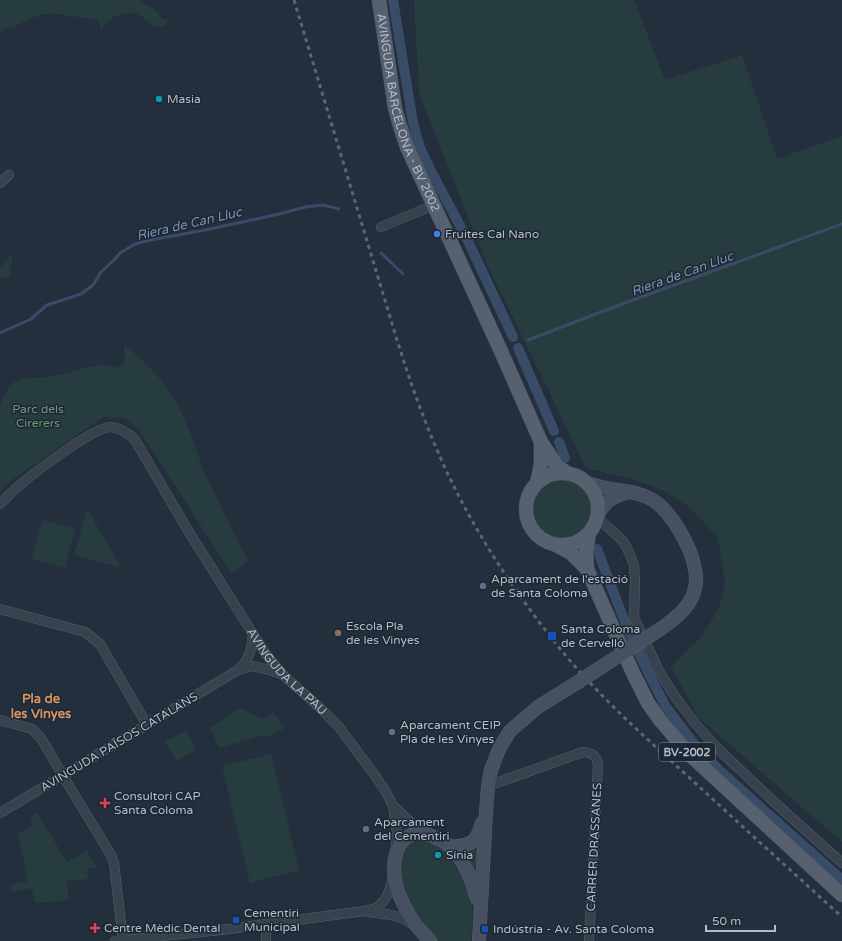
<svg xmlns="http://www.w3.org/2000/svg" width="842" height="941" font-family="'Varela Round',sans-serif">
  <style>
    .green { fill: #263c3f }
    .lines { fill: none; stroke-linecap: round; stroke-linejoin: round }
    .stream { stroke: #394c67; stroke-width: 3 }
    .canal { stroke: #394c67; stroke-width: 10 }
    .street-casing { stroke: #565f6c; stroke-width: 10 }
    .secondary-casing { stroke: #565f6c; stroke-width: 14 }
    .primary-casing { stroke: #414a57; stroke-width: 15 }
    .street { stroke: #38414e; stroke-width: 9 }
    .secondary { stroke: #465061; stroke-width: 13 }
    .primary { stroke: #56606e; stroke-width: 14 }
    .rail { stroke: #5a6575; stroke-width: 3; stroke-dasharray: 4 4; stroke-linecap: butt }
    .secondary-bridge-casing { stroke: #565f6c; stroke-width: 14; stroke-linecap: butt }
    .secondary-bridge { stroke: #465061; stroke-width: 13 }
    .culture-dot { fill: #0f9aa8; stroke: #1d2633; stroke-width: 1.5 }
    .shop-dot { fill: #3f7fe0; stroke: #1d2633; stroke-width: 1.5 }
    .service-dot { fill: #5c6f8a; stroke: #1d2633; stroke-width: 1.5 }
    .education-dot { fill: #8d6e63; stroke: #1d2633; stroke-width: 1.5 }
    .transit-dot { fill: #1a4fb4; stroke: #1d2633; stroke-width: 1.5 }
    .health-dot { fill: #e0444e; stroke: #1d2633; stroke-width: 1.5 }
    .labels { text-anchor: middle; stroke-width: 3; stroke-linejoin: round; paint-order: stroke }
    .shield { fill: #1d2633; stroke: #878f9c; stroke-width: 1 }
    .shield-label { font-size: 11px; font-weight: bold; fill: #b4bcc9 }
    .poi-label { font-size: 12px; fill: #b4bcc9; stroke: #1d2633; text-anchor: start }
    .street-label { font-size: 12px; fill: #b4bcc9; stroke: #1d2633 }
    .park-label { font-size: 12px; fill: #6b9a76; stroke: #1d2633 }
    .water-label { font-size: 13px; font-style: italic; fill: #7c92b1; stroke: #1d2633 }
    .neighbourhood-label { font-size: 13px; font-weight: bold; fill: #d59563; stroke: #1d2633 }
  </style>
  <rect width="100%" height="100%" fill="#242f3e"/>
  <g class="green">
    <path d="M0,0H140C144,4 147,4 151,7C156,9 160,15 162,19H169C167,22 164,26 160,27C152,28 146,20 141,16C131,9 117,13 109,21C105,24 102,29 99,34L101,26L97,20L52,13L40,15L24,21L13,28L7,27L0,33Z"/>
    <path d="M414,0H634L665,80L742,55L777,159L842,136V842L698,717L671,666L700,638L719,609L725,583L718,538L689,507L664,491L632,479L586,468L485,260L419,93Z"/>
    <path d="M12,254L10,276L0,278V268Z"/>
    <path d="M124,344C141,359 158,374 170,393C187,417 193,444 204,471C207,479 212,488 216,496C225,516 235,536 246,556L249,559L232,574L139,430L125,418L103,417L6,484L0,492V407C3,397 7,386 16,381C27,376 42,379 53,376C69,373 83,368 99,365C105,364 111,365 116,368L123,365L125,355Z"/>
    <circle cx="562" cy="508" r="30"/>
    <path d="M87,509L119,563L120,566L118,567L74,555Z"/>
    <path d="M42,520L75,529L65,568L32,559Z"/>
    <path d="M240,708L262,719L273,713L285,728L266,737L260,736L219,748L210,728Z"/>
    <path d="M186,730L196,750L177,761L165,742Z"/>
    <path d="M271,754L299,870L250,883L222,766Z"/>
    <path d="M37,813L67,862L87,851L96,866V868L87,869L88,879L67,881L69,900L35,903L32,888L12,892L10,885L28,881L18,834L33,825L30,818Z"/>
    <path d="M423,839C447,849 455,857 465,880C467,885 470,890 471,895C474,909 472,926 471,941H437L415,913L405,896L399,875L401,858L406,845L411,841Z"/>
    <path d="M478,845V876L475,875L462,852Z"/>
  </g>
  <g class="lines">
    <g class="stream">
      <path d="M381,253L403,274"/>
      <path d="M0,333L31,319L47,305L81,294L93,285L101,272L116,258L120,253L135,244L146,241L210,229L279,214L305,207L323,205L339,209"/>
      <path d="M528,340L614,307L842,224"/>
    </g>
    <g class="canal">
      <path d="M393,0L413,123L420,148L430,169L468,241L513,337"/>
      <path d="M518,348L554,431"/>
      <path d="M559,442L565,458"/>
      <path d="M597,549L628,630L652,680L666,707L695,745L719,770L842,880"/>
    </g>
    <defs>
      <g id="street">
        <path d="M0,183L9,175"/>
        <path d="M381,227L434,205"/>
        <path id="s1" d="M0,504C5,499 10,494 15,489C30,476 94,426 111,427C121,428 129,434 135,440L190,534L265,653L283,675L318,706L339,727L376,777L386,792L393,806L423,833"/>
        <path d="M597,520L603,523L610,529L622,540L627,548L634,565L635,581L634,618L660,673L676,698L695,723L715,746L773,801L842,863"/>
        <path d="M0,609L85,632L100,644L147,725"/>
        <path d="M238,670C250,658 251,652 253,635"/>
        <path d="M0,720L32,729L41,738L63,776L111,855L114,863L123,941"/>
        <path d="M488,786L583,752C592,753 596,755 598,764L589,941"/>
        <path d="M393,806L397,833L396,848"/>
        <path d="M0,813L238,670L252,666L265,669L282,674"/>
        <path d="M367,912C384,914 400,914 413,925"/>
        <path d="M115,941L221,930L364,911C368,910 373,910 376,908C387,901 390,889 393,878"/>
        <path d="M266,941V924"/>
      </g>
      <g id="secondary">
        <path d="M589,484C595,485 601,487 607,488C621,491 637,491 651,499C671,510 692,548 695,570C697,578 696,587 693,595C687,610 674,619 662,628"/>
        <path d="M598,514C607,499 613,497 629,492"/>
        <path d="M450,847C457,846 468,846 473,841C478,837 480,829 482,823"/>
        <path d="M430,941C424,934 417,927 412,920C407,911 402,902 398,892C389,868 394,825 429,835C437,838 445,841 451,847C465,861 472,880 477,899"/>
        <path d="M479,941L486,812L488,786L491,770L499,749L510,731L538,707L578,682"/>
      </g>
      <g id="primary">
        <path id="s2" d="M379,0L395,108L400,126L407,147L500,349L541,442L557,466L567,473"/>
        <circle cx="562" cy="509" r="36"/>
        <path d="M537,483L541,464V442"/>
        <path d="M589,533L586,553L587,569L633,673L648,703L660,720L689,754L842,895"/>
        <path d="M556,545L571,553L587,569"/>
      </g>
    </defs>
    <use href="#street" class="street-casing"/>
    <use href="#secondary" class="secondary-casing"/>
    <use href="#primary" class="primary-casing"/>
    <use href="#street" class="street"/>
    <use href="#secondary" class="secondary"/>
    <use href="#primary" class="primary"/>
    <path class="rail" d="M294,0L397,340C409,378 422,416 438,452C468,522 510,586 557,645C594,691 637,730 680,769C734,819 788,868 842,917"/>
    <defs>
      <path id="secondary-bridge" d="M578,682L662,628"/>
    </defs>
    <use href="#secondary-bridge" class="secondary-bridge-casing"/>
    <use href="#secondary-bridge" class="secondary-bridge"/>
  </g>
  <g class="culture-dot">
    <circle cx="159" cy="99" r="4"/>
    <circle cx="438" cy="855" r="4"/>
  </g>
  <circle class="shop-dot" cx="437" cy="234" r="4"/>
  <g class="service-dot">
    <circle cx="483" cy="586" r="4"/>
    <circle cx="392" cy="732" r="4"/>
    <circle cx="366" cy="829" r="4"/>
  </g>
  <circle class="education-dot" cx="338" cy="633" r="4"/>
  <g class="transit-dot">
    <rect x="547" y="631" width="10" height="10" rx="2"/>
    <rect x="232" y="916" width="8" height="8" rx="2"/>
    <rect x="481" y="925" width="8" height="8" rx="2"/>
  </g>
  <g class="health-dot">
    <path d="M103 797h4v4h4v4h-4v4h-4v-4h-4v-4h4z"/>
    <path d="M93 922h4v4h4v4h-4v4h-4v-4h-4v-4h4z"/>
  </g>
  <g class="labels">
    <rect class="shield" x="659" y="743" width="56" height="18" rx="3"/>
    <g class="shield-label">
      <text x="687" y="756">BV-2002</text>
    </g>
    <g class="poi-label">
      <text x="167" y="103">Masia</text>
      <text x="445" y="238">Fruites Cal Nano</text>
      <text x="491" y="583">Aparcament de l'estació<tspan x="491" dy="14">de Santa Coloma</tspan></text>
      <text x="346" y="630">Escola Pla<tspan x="346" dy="14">de les Vinyes</tspan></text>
      <text x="561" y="633">Santa Coloma<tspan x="561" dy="14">de Cervelló</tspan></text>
      <text x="400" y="729">Aparcament CEIP<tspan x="400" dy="14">Pla de les Vinyes</tspan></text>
      <text x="114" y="800">Consultori CAP<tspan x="114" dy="14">Santa Coloma</tspan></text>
      <text x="374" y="826">Aparcament<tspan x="374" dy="14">del Cementiri</tspan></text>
      <text x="446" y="859">Sínia</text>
      <text x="244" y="917">Cementiri<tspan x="244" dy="14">Municipal</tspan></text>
      <text x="104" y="932">Centre Mèdic Dental</text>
      <text x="493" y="933">Indústria - Av. Santa Coloma</text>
    </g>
    <g class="street-label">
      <text dy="4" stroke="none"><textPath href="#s2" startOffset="117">AVINGUDA BARCELONA - BV 2002</textPath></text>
      <text dy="4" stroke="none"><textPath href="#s1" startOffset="442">AVINGUDA LA PAU</textPath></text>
      <text transform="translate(119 742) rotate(-31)" y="4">AVINGUDA PAÏSOS CATALANS</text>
      <text transform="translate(594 847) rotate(-87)" y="4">CARRER DRASSANES</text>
    </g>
    <g class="park-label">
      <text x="38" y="413">Parc dels<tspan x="38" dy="14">Cirerers</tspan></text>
    </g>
    <g class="water-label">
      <text transform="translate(189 223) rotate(-13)" y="5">Riera de Can Lluc</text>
      <text transform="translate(682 273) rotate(-20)" y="5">Riera de Can Lluc</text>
    </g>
    <g class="neighbourhood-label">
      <text x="41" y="703">Pla de<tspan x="41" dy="15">les Vinyes</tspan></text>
    </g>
  </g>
  <path d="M706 925v6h69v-6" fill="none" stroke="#b4bcc9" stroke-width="2"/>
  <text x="712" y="925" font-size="12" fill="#b4bcc9" stroke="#1d2633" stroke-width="3" paint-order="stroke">50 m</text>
</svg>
